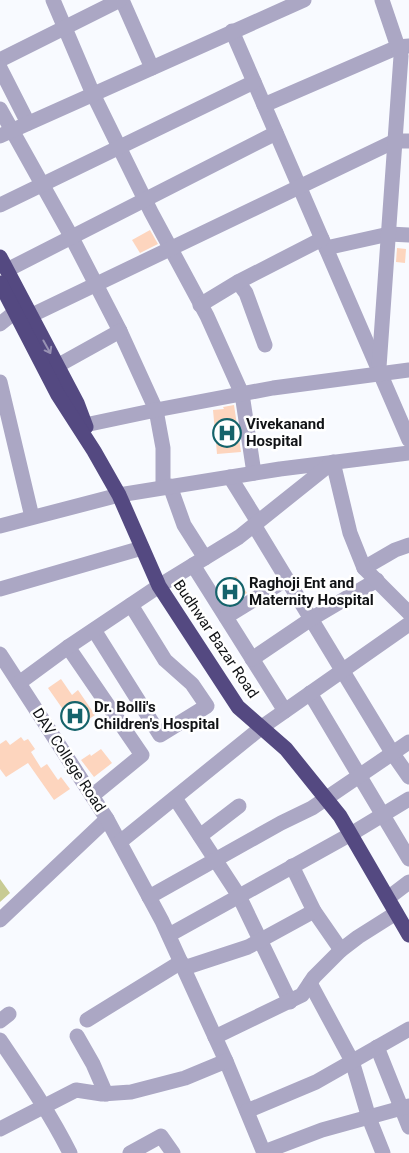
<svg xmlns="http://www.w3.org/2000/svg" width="409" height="1153" font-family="Roboto,sans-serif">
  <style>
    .green { fill: #c8cb94 }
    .building { fill: #fdd5be }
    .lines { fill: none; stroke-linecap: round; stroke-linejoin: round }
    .minor { stroke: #aba7c4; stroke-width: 15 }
    .highway { stroke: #544981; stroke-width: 15 }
    .oneway { stroke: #9892b3 }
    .labels { text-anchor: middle; stroke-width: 5; stroke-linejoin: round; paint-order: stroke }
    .poi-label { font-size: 15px; font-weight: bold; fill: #111316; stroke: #fff; text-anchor: start }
    .street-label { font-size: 15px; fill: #111316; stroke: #fff }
  </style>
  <rect width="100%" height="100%" fill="#f8faff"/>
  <path class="green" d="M0,879L10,893L0,902Z"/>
  <g class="building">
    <path d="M150,230L158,244L140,253L132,240Z"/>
    <path d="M397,248L406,249L405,263L396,262Z"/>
    <path d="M234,405L241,452L217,454L213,410L224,409L223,407Z"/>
    <path d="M236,576L247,593L229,604L218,588Z"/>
    <path d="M61,679L72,695L78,690L95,715L76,728L48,688Z"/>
    <path d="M21,737L24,741L28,739L35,749L31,752L41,768L47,764L58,780L61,777L70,789L54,800L28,763L6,777L0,769V744L6,740L10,745Z"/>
    <path d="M101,749L112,763L94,777L81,760L90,754L91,756Z"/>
  </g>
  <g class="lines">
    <g class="minor">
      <path d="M53,0L93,94L151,212L207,316L242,394L254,473"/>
      <path d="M122,0L152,68"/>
      <path d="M232,31L409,440"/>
      <path d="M0,60L120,0"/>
      <path d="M0,68L28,123"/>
      <path d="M264,105L398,47L409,46"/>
      <path d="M0,109L71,236L120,331L156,410L163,448V487"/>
      <path d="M0,136L304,0"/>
      <path d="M0,205L254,82"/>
      <path d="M326,248L389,234L409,235"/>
      <path d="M7,270L276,133"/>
      <path d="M238,282L246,293L265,345"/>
      <path d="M200,305L238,282L322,239"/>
      <path d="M30,316L395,141H409"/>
      <path d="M0,324L15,312"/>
      <path d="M57,366L120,331"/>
      <path d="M379,367L401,56L382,0"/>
      <path d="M0,382L32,517"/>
      <path d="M85,425L156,410L273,388L409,370"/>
      <path d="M230,477L258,522"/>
      <path d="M170,486L184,525L205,558"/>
      <path d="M254,525L393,754L409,777"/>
      <path d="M0,526L119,495L280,469L409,453"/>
      <path d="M193,565L285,711"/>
      <path d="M364,568L395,550L409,545"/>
      <path d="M0,589L142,548"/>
      <path d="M226,617L287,579"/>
      <path d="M94,630L160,735L207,706L192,684L165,660L131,605"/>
      <path d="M68,647L142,755L92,796"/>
      <path d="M0,654L107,819L0,920"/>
      <path d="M252,659L311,619L377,580"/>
      <path d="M19,683L68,647L159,586L239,537L333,462L350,533L364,568L409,613"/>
      <path d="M310,693L409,859"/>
      <path d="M175,798L239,896L290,1002"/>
      <path d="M107,819L162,921L226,1061L264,1153"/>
      <path d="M200,836L239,806"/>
      <path d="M120,842L262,727L409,624"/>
      <path d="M292,866L314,911L341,950"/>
      <path d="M149,897L281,823L312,808L409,742"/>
      <path d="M388,898L409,882"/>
      <path d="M169,935L351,834L409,799"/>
      <path d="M184,968L248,947L314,911"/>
      <path d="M310,983L352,1061L369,1118L383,1153"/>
      <path d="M87,1020L181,962"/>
      <path d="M0,1021L9,1014"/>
      <path d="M77,1036L93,1064L106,1094"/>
      <path d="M215,1037L302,995L314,977L341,950L358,937L396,913"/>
      <path d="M0,1040C25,1077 50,1113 70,1153"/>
      <path d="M377,1047L409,1127"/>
      <path d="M247,1111L316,1082L409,1029"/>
      <path d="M0,1129L76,1090L102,1094L131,1092L185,1078L226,1061"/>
      <path d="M264,1152L322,1130L409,1106"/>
      <path d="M130,1153L161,1136L173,1153"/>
    </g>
    <g class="highway">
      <path d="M0,257L77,403L86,427"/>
      <path d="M0,283L58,395L94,451L119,495L159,586L238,707L286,749L340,816L409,935"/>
    </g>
  </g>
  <defs><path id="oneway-shaft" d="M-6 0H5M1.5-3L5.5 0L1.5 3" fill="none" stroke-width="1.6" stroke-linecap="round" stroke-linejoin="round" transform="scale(1.25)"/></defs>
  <use class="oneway" href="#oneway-shaft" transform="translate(47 347) rotate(61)"/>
  <defs>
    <symbol id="hospital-ring" viewBox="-11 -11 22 22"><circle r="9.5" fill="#fff" stroke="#15636b" stroke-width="1.5"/><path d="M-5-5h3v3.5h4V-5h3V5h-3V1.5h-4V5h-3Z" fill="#15636b"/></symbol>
  </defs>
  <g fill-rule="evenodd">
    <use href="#hospital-ring" x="211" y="417" width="32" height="32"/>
    <use href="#hospital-ring" x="214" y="576" width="32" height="32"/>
    <use href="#hospital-ring" x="59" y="700" width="32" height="32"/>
  </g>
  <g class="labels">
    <g class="poi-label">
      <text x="246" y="429">Vivekanand<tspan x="246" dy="17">Hospital</tspan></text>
      <text x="249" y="588">Raghoji Ent and<tspan x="249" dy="17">Maternity Hospital</tspan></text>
      <text x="94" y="712">Dr. Bolli's<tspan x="94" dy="17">Children's Hospital</tspan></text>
    </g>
    <g class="street-label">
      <text transform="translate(216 639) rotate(56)" y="5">Budhwar Bazar Road</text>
      <text transform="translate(69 760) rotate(57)" y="5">DAV College Road</text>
    </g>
  </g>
</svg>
